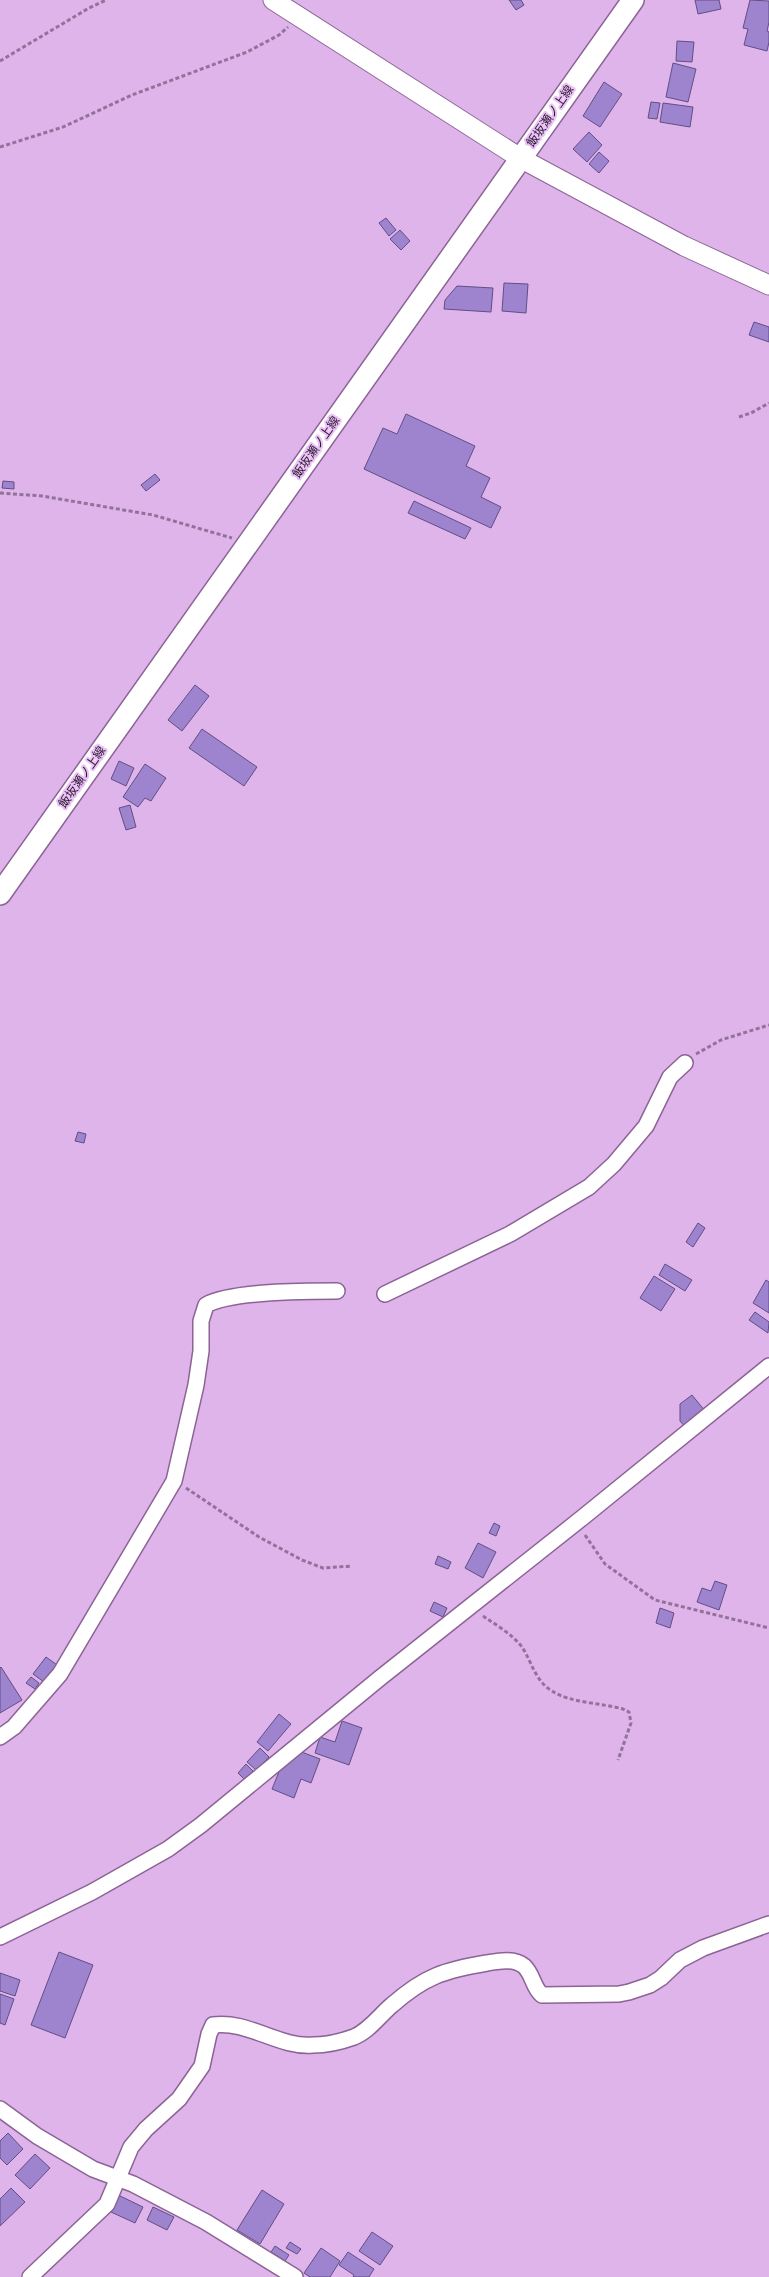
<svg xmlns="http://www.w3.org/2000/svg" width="769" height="2277" font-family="'PT Sans','Noto Sans JP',sans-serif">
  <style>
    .building { fill: #9e84cf; stroke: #614e84 }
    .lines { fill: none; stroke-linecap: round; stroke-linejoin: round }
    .minor-casing { stroke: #8b6495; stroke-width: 18 }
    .tertiary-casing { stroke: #8b6495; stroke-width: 21 }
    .secondary-casing { stroke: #8b6495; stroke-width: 24 }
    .path { stroke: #92729a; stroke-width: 3; stroke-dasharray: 4 2.5; stroke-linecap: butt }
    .minor { stroke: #fff; stroke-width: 15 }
    .tertiary { stroke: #fff; stroke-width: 19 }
    .secondary { stroke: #fff; stroke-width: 21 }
    .labels { text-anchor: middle; stroke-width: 4; stroke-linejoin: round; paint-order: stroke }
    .street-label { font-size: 12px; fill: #2a1a2e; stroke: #ecc1f7 }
  </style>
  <rect width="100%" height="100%" fill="#dfb4ea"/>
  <g class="building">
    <path d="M509,0H521L524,5L516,10Z"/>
    <path d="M695,0H719L721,9L698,14Z"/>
    <path d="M750,0L769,1V22L767,31L769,32V42L767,51L744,45L748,29L743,28Z"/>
    <path d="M677,41L694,42L692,62L676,61Z"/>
    <path d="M673,63L696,69L688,102L666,97Z"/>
    <path d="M604,82L622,94L600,127L583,116Z"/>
    <path d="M651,102L660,103L657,119L648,118Z"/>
    <path d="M663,103L693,107L690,127L660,122Z"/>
    <path d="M589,132L602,145L587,162L573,149Z"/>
    <path d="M599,152L609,161L599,173L589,164Z"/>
    <path d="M386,218L396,230L389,236L379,223Z"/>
    <path d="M400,230L410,241L401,250L390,239Z"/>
    <path d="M504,283L528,284L526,313L502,311Z"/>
    <path d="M457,286L493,288L491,312L444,309L445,300Z"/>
    <path d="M754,322L769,327V342L749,335Z"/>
    <path d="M406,414L475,446L466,466L490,478L481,497L501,507L491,528L364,469L383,428L397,434Z"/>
    <path d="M155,474L160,480L146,491L141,485Z"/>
    <path d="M3,481L14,482V489L2,488Z"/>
    <path d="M414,501L471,528L465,539L408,513Z"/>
    <path d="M195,685L209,696L182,731L168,720Z"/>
    <path d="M202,729L257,767L244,786L189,748Z"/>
    <path d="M119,761L134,768L126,786L111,779Z"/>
    <path d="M145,764L166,778L151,801L145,798L138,807L123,797Z"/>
    <path d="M130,805L136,827L126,830L119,808Z"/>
    <path d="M78,1132L86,1134L84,1143L75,1141Z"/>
    <path d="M698,1223L705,1228L693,1247L686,1242Z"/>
    <path d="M665,1264L692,1280L685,1291L659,1275Z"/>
    <path d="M654,1276L675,1289L661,1311L640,1298Z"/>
    <path d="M766,1280L769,1282V1313L753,1303Z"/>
    <path d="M755,1312L769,1322L768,1333L749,1320Z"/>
    <path d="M692,1395L705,1411L686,1428L680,1421V1404Z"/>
    <path d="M494,1523L500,1526L496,1536L489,1533Z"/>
    <path d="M478,1543L496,1552L483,1578L465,1568Z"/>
    <path d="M438,1556L451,1562L448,1569L435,1564Z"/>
    <path d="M715,1581L727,1585L719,1610L697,1602L702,1588L711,1591Z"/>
    <path d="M434,1602L447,1608L443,1617L430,1611Z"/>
    <path d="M660,1608L674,1613L670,1628L656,1623Z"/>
    <path d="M46,1657L60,1667L48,1685L33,1674Z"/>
    <path d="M1,1667L22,1700L0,1713V1668Z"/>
    <path d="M31,1677L39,1683L35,1689L26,1683Z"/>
    <path d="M279,1714L291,1724L268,1751L257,1742Z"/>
    <path d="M342,1721L362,1728L349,1765L315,1753L320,1737L335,1742Z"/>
    <path d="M260,1748L269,1757L256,1770L247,1762Z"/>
    <path d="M299,1751L320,1759L311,1783L301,1779L294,1798L272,1789L281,1767Z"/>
    <path d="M246,1764L253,1771L245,1780L238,1773Z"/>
    <path d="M59,1952L93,1965L65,2038L31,2025Z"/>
    <path d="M0,1973L20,1980L15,1996L0,1991Z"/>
    <path d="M0,1994L14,1999L5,2025L0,2023Z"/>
    <path d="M8,2133L23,2149L7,2165L0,2158V2141Z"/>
    <path d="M35,2154L50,2168L30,2189L15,2175Z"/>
    <path d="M11,2188L25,2202L0,2226V2199Z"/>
    <path d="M262,2190L284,2204L260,2244L237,2230Z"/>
    <path d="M118,2195L143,2207L135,2223L111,2212Z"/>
    <path d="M153,2207L174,2217L167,2230L147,2220Z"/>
    <path d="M372,2232L393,2246L380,2265L359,2251Z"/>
    <path d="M290,2242L301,2249L297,2254L286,2248Z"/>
    <path d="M275,2246L289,2255L285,2261L271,2252Z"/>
    <path d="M321,2248L340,2261L330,2277H310L304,2273Z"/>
    <path d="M348,2252L374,2269L369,2277H353L354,2275L339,2265Z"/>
  </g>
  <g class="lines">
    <defs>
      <g id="minor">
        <path d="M385,1294L510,1234L589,1187L614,1164L646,1126L670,1077L685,1063"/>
        <path d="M0,1737L14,1727L60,1674L174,1481L196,1385L201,1351V1321L206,1305C231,1291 305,1291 337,1291"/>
        <path d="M0,1937L92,1892L168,1849L201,1825L380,1678L582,1518L769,1366"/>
        <path d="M0,2109L37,2136L93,2169L133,2184L206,2222L295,2277"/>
        <path d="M30,2277L107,2204L131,2147L146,2129L179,2099L202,2066L209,2034L213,2025C248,2020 279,2048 313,2045C326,2045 343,2041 354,2037C369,2031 380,2015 392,2005C425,1976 445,1970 487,1963C499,1961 514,1958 524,1966C533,1974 533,1988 542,1995L619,1994L629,1992L650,1985L661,1978L680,1960L703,1948L769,1924"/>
      </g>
      <path id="tertiary" d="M273,0L520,158L684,246L769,285"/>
      <path id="secondary" d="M0,894L633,0"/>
    </defs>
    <use href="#minor" class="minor-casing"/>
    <use href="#tertiary" class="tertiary-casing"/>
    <use href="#secondary" class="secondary-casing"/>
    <g class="path">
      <path d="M0,61L89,8L106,0"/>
      <path d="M0,147L63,127L132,95L247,52L279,35L288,27"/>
      <path d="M739,417L751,413L769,403"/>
      <path d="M0,493L42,496L153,515L232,538"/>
      <path d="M696,1054L721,1040L769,1025"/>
      <path d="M186,1488L259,1537L302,1560L323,1568L352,1566"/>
      <path d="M585,1535L605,1564L655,1600L769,1628"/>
      <path d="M483,1616C496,1625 512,1634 522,1647C532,1662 535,1681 552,1691C570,1703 602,1703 623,1709L629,1712L631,1723L618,1760"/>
    </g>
    <use href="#minor" class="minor"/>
    <use href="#tertiary" class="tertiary"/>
    <use href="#secondary" class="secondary"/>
  </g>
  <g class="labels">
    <g class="street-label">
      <text transform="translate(550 116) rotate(-55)" y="4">飯坂瀬ノ上線</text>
      <text transform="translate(316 447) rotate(-55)" y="4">飯坂瀬ノ上線</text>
      <text transform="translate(82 777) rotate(-55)" y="4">飯坂瀬ノ上線</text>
    </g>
  </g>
</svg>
